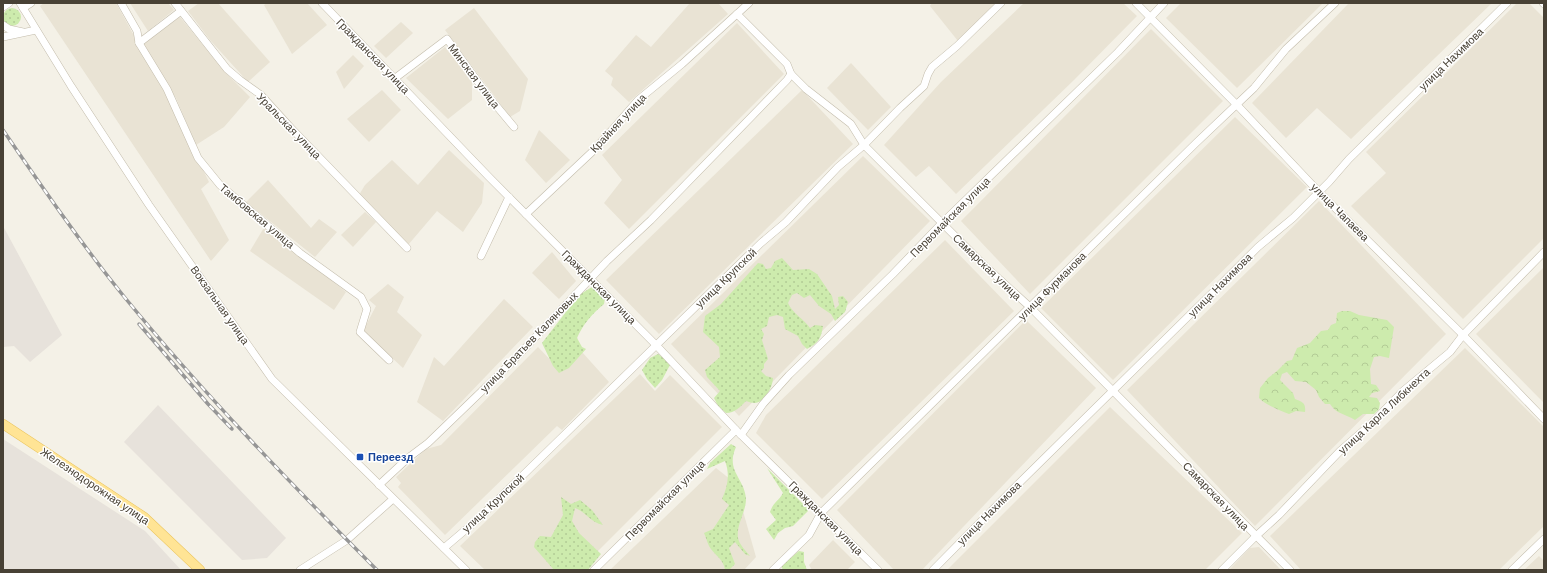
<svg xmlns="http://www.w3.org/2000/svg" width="1547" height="573" font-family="Arial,sans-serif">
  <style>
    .residential { fill: #e9e3d4 }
    .industrial { fill: #e7e2db }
    .green { fill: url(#green-dots) }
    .forest { fill: url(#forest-crowns) }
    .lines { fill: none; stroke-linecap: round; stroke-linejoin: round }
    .minor-casing { stroke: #c3bcab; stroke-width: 8 }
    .major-casing { stroke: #ebc55e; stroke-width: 10 }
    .minor { stroke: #fff; stroke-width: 7 }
    .major { stroke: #ffe495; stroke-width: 9 }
    .rail-casing { stroke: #969696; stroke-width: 3.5 }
    .rail { stroke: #fff; stroke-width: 2; stroke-dasharray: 6; stroke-linecap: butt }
    .transit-dot { fill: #1a4fb4; stroke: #fff; stroke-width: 1.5 }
    .labels { text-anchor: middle; stroke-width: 3; stroke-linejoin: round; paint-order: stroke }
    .street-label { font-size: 11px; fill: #484135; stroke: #fff }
    .transit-label { font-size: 11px; font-weight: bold; fill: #164399; stroke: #fff; text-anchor: start }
  </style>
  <defs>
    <pattern id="green-dots" width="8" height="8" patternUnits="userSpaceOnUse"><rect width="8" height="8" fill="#cdebad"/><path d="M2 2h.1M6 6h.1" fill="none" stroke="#b2cb95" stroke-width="1.8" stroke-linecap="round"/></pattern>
    <pattern id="forest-crowns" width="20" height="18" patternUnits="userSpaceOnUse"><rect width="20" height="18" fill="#cdebad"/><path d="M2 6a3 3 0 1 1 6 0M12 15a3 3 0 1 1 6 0" fill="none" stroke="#b2cb95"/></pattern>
  </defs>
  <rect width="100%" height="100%" fill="#f4f1e7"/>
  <g class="residential">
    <path d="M44,3H116L159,81L209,182L201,189L229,240L211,261L40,6Z"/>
    <path d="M130,3H168L174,10L148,31Z"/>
    <path d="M199,3H218L270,62L248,82L210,40L188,11Z"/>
    <path d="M267,3H307L327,25L292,54L264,5Z"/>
    <path d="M690,3H718L728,14L629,102L611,85L613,78L605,71L636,35L651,47Z"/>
    <path d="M932,3H997L958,41L930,6Z"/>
    <path d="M1024,3H1123L1137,16L1074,80L956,194L929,166L916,177L884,145L941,82Z"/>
    <path d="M1181,3H1323L1237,88L1166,18Z"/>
    <path d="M1349,3H1492L1351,139L1317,108L1286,138L1252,103Z"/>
    <path d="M1517,3H1529L1544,18V238L1463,319L1351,206L1386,173L1366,152Z"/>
    <path d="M474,8L528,79L520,111L510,117L445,30Z"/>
    <path d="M180,17L226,73L250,97L224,127L196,145L176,98L142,44Z"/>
    <path d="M401,22L413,33L386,58L374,46Z"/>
    <path d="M737,23L784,74L629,229L604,203L622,180L602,155Z"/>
    <path d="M1151,29L1223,101L1030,294L961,221Z"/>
    <path d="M445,47L472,80V100L448,119L406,78Z"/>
    <path d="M353,55L364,66L344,89L336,72Z"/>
    <path d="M851,63L891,107L868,130L827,88Z"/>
    <path d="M382,90L401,110L369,142L347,119Z"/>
    <path d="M802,90L853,144L659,334L606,280Z"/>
    <path d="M1235,117L1307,187L1113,380L1041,308Z"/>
    <path d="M539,130L570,160L546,183L525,160Z"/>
    <path d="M449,150L484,183L482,203L463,232L437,211L408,245L359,195L365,185L392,160L418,185Z"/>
    <path d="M863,156L930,221L739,416L671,344Z"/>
    <path d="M268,180L311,228L319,219L337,232L315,257L246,202Z"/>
    <path d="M1319,201L1446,334L1255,526L1127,390Z"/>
    <path d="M365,212L376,222L353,247L341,235Z"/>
    <path d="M265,226L346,292L334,310L250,251Z"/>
    <path d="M945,240L1014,311L822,499L756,433L766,415Z"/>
    <path d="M552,252L576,281L559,299L532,273Z"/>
    <path d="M1544,267V403L1476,334Z"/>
    <path d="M388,284L404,297L397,312L422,335L403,368L363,331L376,306L369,300Z"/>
    <path d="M504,299L533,327L443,421L417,402L434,357L444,366Z"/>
    <path d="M1026,320L1096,388L922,570H894L837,510Z"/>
    <path d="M538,347L561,371L582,352L609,382L562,430L557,426L445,535L398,487L401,483L396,477L426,449L441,445Z"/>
    <path d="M1465,348L1544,427V526L1499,570H1301L1270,536Z"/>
    <path d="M640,374L655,391L670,375L722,427L579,570H485L460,546Z"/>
    <path d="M1110,407L1242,533L1205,570H947Z"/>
    <path d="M716,468L735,483L756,557L744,570H610Z"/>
    <path d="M833,540L855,562L847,570H812L809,565Z"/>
    <path d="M1259,547L1281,570H1229L1250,548Z"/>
    <path d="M1539,556L1544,561V570H1524Z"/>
  </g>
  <g class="industrial">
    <path d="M3,226L62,335L30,362L14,346L3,347Z"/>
    <path d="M158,405L286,538L267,558L242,560L124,442Z"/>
    <path d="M3,439L145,531L181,570H3Z"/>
  </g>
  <g class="green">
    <circle cx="12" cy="17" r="9"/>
    <path d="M782,258L793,270L809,269L817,274L832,296L835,309L839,305L838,297L843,296L848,302L845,312L835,321L831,314L819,306L810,295L804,298L797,293L792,295L788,303C792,313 804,319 810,328L815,325L823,326C821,339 818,343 807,349L802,344L798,336L785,329L783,317L777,315L769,317L767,326L761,329L764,334L762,340L768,359L764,364V368L761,371L766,376L773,378C773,386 765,402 755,403C752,403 749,402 746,401C740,407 735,413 726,413L718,406L714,398L720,391L707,377L705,370L720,357L719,347L703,332L705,316L721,304L758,263L763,264L766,269L771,268L775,261Z"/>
    <path d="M592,287L605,298L604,304C592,314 583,324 577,338L582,347L586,349L569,368L559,373L553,366L542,343L579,295Z"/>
    <path d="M658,354L665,359L670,365L662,380L655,388L647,379L642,370L650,358Z"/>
    <path d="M731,444L736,447C725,471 745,478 746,499C746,512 736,525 738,538C739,544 746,551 750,556L745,554L735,542L729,548L735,564L729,570H725C724,559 714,555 709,546C707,542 706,537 704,533L713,529L729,505L722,499C728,486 730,474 725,461L707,469L710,463Z"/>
    <path d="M767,468L809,510L793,526L785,528L778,533L774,540L766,529L776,520L770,512C774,501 778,502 783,493Z"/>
    <path d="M561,497L571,504L580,500L592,510L603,525C591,523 586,512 575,508L572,521L579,533L601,554L588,570H554L534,547L535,542L540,536L551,537L563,515Z"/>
    <path d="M799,551L804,552V562L807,570H783L781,566Z"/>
  </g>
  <path class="forest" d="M1342,311H1350L1359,315L1387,320L1394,327L1389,358L1380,356L1374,357L1370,369L1371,384L1376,385L1380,391L1372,393L1369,397L1377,398L1380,403L1379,409L1374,414H1363L1355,420C1346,414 1336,414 1330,404H1325L1319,397L1316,390L1306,382L1295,381L1287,372L1282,374L1280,380L1293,393L1295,399C1303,402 1306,403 1305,412L1296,411L1289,414C1279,410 1266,405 1259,398L1260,388L1268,378L1277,371L1287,361L1292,360L1297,348L1310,343L1321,331L1328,330L1331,325L1336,323L1337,313Z"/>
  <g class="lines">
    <defs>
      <g id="minor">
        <path d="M20,3L71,86L149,205L272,379L466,570"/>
        <path d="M121,3L137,31L139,43L167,89L198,158L220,185L300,253L361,297L367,309L360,332L389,360"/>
        <path d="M175,3L227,69L240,80L261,95L291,128L407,248"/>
        <path d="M322,3L488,176L656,345L736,430L878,570"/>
        <path d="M1136,3L1237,105L1318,191L1463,335L1544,419"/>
        <path d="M1543,3L1544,4"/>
        <path d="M3,7L9,3"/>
        <path d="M23,8L31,3"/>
        <path d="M737,14L787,64L791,74L806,89L851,124L864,145L986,267L1030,307L1290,570"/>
        <path d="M3,25L9,29L23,32"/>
        <path d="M3,37L36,30"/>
        <path d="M139,43L181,11"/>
        <path d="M394,79L447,39L489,97L514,127"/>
        <path d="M526,214L592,152L612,130L638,100L682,64L749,3"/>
        <path d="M481,256L509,197"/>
        <path d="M741,435L763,404L789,375L893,274L942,223L1118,52L1164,3"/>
        <path d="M379,485L408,458L428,443L512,362L607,261L651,220L787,80L791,74"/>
        <path d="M444,548L477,520L761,243L786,222L838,167L864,145L900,108L924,86L928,74L932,67L957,46L1001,3"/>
        <path d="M300,570L347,540L393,499"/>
        <path d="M594,570L736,430"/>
        <path d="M773,570L809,535L821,513L1196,143L1254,88L1286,49L1335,3"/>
        <path d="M933,570L1009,493L1214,291L1258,247L1293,218L1329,182L1349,159L1507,3"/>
        <path d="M1222,570L1256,536L1279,515L1340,451L1371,424L1403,391L1450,352L1463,335L1544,252"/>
        <path d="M1512,570L1544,539"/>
      </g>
      <path id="major" d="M3,424L144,517L200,570"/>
    </defs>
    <use href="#minor" class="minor-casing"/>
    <use href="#major" class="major-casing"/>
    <use href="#minor" class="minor"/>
    <use href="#major" class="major"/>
    <defs>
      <g id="rail">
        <path d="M3,130C42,187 82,245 126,299C204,394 290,483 377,570"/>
        <path d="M139,324L208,404L232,429"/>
      </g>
    </defs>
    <use href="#rail" class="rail-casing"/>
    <use href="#rail" class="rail"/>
  </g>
  <rect class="transit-dot" x="356" y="453" width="8" height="8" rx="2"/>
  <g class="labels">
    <g class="street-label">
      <text transform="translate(373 56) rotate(46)" y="4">Гражданская улица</text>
      <text transform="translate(1451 59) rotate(-44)" y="4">улица Нахимова</text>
      <text transform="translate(474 76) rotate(53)" y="4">Минская улица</text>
      <text transform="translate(618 123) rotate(-47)" y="4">Крайняя улица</text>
      <text transform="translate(289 126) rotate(46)" y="4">Уральская улица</text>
      <text transform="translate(1340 212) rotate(45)" y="4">улица Чапаева</text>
      <text transform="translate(257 216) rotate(40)" y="4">Тамбовская улица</text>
      <text transform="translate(950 217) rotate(-45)" y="4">Первомайская улица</text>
      <text transform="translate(987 267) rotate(44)" y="4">Самарская улица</text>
      <text transform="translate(726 278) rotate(-44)" y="4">улица Крупской</text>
      <text transform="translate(1220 285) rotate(-45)" y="4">улица Нахимова</text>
      <text transform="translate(1052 286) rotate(-45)" y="4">улица Фурманова</text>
      <text transform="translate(599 287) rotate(45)" y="4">Гражданская улица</text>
      <text transform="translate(220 305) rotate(55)" y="4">Вокзальная улица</text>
      <text transform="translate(529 342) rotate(-46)" y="4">улица Братьев Каляновых</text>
      <text transform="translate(1384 411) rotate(-43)" y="4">улица Карла Либкнехта</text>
      <text transform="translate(95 486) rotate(34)" y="4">Железнодорожная улица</text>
      <text transform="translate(1216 496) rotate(46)" y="4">Самарская улица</text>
      <text transform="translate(665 500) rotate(-45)" y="4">Первомайская улица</text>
      <text transform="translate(493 503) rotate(-43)" y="4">улица Крупской</text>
      <text transform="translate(989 513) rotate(-45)" y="4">улица Нахимова</text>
      <text transform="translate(826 518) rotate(45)" y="4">Гражданская улица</text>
    </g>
    <g class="transit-label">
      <text x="368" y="461">Переезд</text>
    </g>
  </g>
  <rect width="1547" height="573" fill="none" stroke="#484135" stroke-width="8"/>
</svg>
